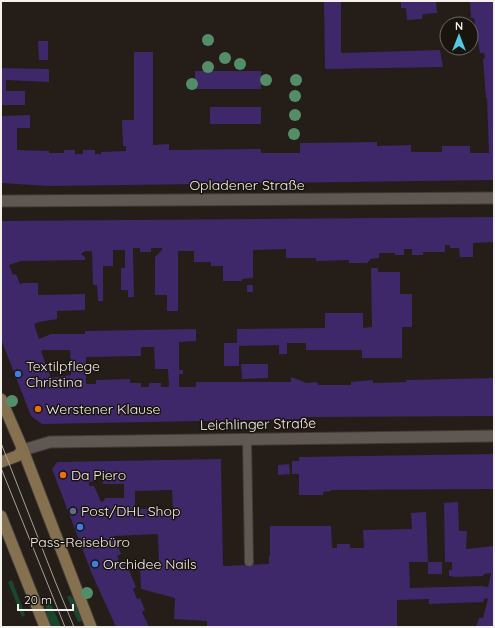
<svg xmlns="http://www.w3.org/2000/svg" width="495" height="628" font-family="Quicksand,sans-serif">
  <style>
    .green { fill: #18472d }
    .building { fill: #3e286a; fill-rule: evenodd }
    .lines { fill: none; stroke-linecap: round; stroke-linejoin: round }
    .service-casing { stroke: #403a37; stroke-width: 10 }
    .minor-casing { stroke: #403a37; stroke-width: 13 }
    .secondary-casing { stroke: #403a37; stroke-width: 13 }
    .service { stroke: #5f5751; stroke-width: 8 }
    .minor { stroke: #5f5751; stroke-width: 11 }
    .secondary { stroke: #857150; stroke-width: 11 }
    .tram { stroke: #a6a09c; stroke-width: 1 }
    .tree { fill: #548e68 }
    .shop-dot { fill: #3f7fe0; stroke: #1a140f; stroke-width: 1.5 }
    .food-dot { fill: #e8710a; stroke: #1a140f; stroke-width: 1.5 }
    .service-dot { fill: #5c6f8a; stroke: #1a140f; stroke-width: 1.5 }
    .labels { text-anchor: middle; stroke-width: 3; stroke-linejoin: round; paint-order: stroke }
    .street-label { font-size: 14px; fill: #f4f0ec; stroke: #1a140f }
    .poi-label { font-size: 14px; fill: #f4f0ec; stroke: #1a140f; text-anchor: start }
  </style>
  <rect width="100%" height="100%" fill="#241d18"/>
  <g class="green">
    <path d="M12,580L25,615L22,617L8,582Z"/>
    <path d="M70,595L76,603L84,620L78,622L67,597Z"/>
    <path d="M50,601L61,627H52L47,616L45,602Z"/>
  </g>
  <g class="building">
    <path d="M324,1H341V53L440,50L443,67L325,69Z"/>
    <path d="M401,1H436L437,13L423,14L422,19L407,20L406,8H401Z"/>
    <path d="M470,1H494V180L49,186L1,183V116L30,115V128H17V150L49,151V153H64V150H75V154H83V150H95V154H101V152L126,151V146H123L122,120H134V52H153V145L169,144V150L261,149V153H300V143L377,142V146L411,145V152H442V146H470V153H489L487,98H486L483,59L485,58L484,53H480L474,18H471Z"/>
    <path d="M38,41H48V60H39Z"/>
    <path d="M1,68L49,69V82L6,80V91H25V105H1Z"/>
    <rect x="195" y="71" width="66" height="18"/>
    <rect x="210" y="107" width="51" height="17"/>
    <path d="M494,217V242L473,243V257H460L459,248H450V245H445V252H423V255H412V249H404V255H395V253H379V258L370,259V260L367,263H349V260L316,261V258H286V249L253,250V278L242,279V281H223V266H211V262H194V251H178V311H167V295H155V257L162,250V248H151V252H140V248H133L134,297H128V290H121V268H125V250H113V266H103V301H98L97,285H93L92,251H85L81,254L85,257V260L21,261L9,265L13,275L16,274L20,284L24,283H38V295L85,294V310L57,311V319L39,322L34,324L39,339L51,334H85V331L196,329V341L179,342V370H183V374H179V387H196V382H291V377L307,383L317,382L318,385H351V382L373,380V383L407,382L406,380L494,378V416L307,417V419L42,424L31,416L1,339V221ZM141,347H154L155,369H168L169,387H161V383H149V387H141V383H130V379L96,380V384H86V357L141,356ZM44,350H70L71,375L51,378L41,351Z"/>
    <path d="M371,268H378V272H400V294H412V327H402V358H362V350H306V343H287V354H279V345L239,346V366H224V343H237V329L325,328V313H363V328L372,327Z"/>
    <rect x="247" y="285" width="6" height="7"/>
    <path d="M241,364H268V378L242,379Z"/>
    <path d="M494,454V489L331,490V491L323,492V495H299V474H292V461H299V457Z"/>
    <path d="M221,459L223,566L269,564V556H270V526H331L332,548H337V544H350V548H364L363,530L412,529L411,513L426,512L428,562H409L410,588L481,586L488,587L491,573L484,574L483,576L453,577L452,576H449V570H452V562H445L444,503L458,502L459,531H467L466,549L494,546V627H476L479,618H483L488,599L485,598L483,602L429,604V599L397,600V627H207V621L174,619L175,598L141,589L140,565H159L158,534L114,536L121,554L117,556L120,563L125,561L136,587L133,589L137,599L140,598L145,610L142,612L149,627H116L92,574L52,469L57,462ZM94,477H102L103,484H124V498H105L104,501L101,502L94,486H89V482L94,481ZM172,490L173,509H135V491Z"/>
    <path d="M289,464L290,474L278,475V465Z"/>
    <rect x="428" y="562" width="14" height="12"/>
  </g>
  <g class="lines">
    <defs>
      <path id="service" d="M247,440L249,562"/>
      <g id="minor">
        <path d="M1,201L494,198"/>
        <path d="M23,450L50,442L494,436"/>
      </g>
      <g id="secondary">
        <path d="M1,399L23,450L91,627"/>
        <path d="M1,462L17,456L23,450"/>
        <path d="M1,516L45,627"/>
      </g>
    </defs>
    <use href="#service" class="service-casing"/>
    <use href="#minor" class="minor-casing"/>
    <use href="#secondary" class="secondary-casing"/>
    <use href="#service" class="service"/>
    <use href="#minor" class="minor"/>
    <use href="#secondary" class="secondary"/>
    <g class="tram">
      <path d="M1,443L55,581L74,627"/>
      <path d="M1,468L65,627"/>
    </g>
  </g>
  <g class="tree">
    <circle cx="208" cy="40" r="6"/>
    <circle cx="225" cy="58" r="6"/>
    <circle cx="240" cy="64" r="6"/>
    <circle cx="208" cy="67" r="6"/>
    <circle cx="266" cy="80" r="6"/>
    <circle cx="296" cy="80" r="6"/>
    <circle cx="192" cy="84" r="6"/>
    <circle cx="295" cy="96" r="6"/>
    <circle cx="295" cy="115" r="6"/>
    <circle cx="294" cy="134" r="6"/>
    <circle cx="12" cy="401" r="6"/>
    <circle cx="87" cy="593" r="6"/>
  </g>
  <g class="shop-dot">
    <circle cx="18" cy="374" r="4"/>
    <circle cx="80" cy="527" r="4"/>
    <circle cx="95" cy="564" r="4"/>
  </g>
  <g class="food-dot">
    <circle cx="38" cy="409" r="4"/>
    <circle cx="63" cy="475" r="4"/>
  </g>
  <circle class="service-dot" cx="73" cy="511" r="4"/>
  <g class="labels">
    <g class="street-label">
      <text x="247" y="190">Opladener Straße</text>
      <text transform="translate(258 424) rotate(-1)" y="5">Leichlinger Straße</text>
    </g>
    <g class="poi-label">
      <text x="26" y="371">Textilpflege<tspan x="26" dy="16">Christina</tspan></text>
      <text x="46" y="414">Werstener Klause</text>
      <text x="71" y="480">Da Piero</text>
      <text x="81" y="516">Post/DHL Shop</text>
      <text x="80" y="547" text-anchor="middle">Pass-Reisebüro</text>
      <text x="103" y="569">Orchidee Nails</text>
    </g>
  </g>
  <rect width="495" height="628" fill="none" stroke="#f4f0ec" stroke-width="4"/>
  <g transform="translate(459 36)"><circle r="19" fill="#1a140f" stroke="#716c67"/>
  <path d="M0-3L7 15L0 10L-7 15Z" fill="#56c9e1"/>
  <text y="-6" font-size="11" font-weight="bold" text-anchor="middle" fill="#f4f0ec">N</text>
  </g>
  <path d="M18 604v6h55v-6" fill="none" stroke="#f4f0ec" stroke-width="2"/>
  <text x="24" y="604" font-size="12" fill="#f4f0ec" stroke="#1a140f" stroke-width="3" paint-order="stroke">20 m</text>
</svg>
